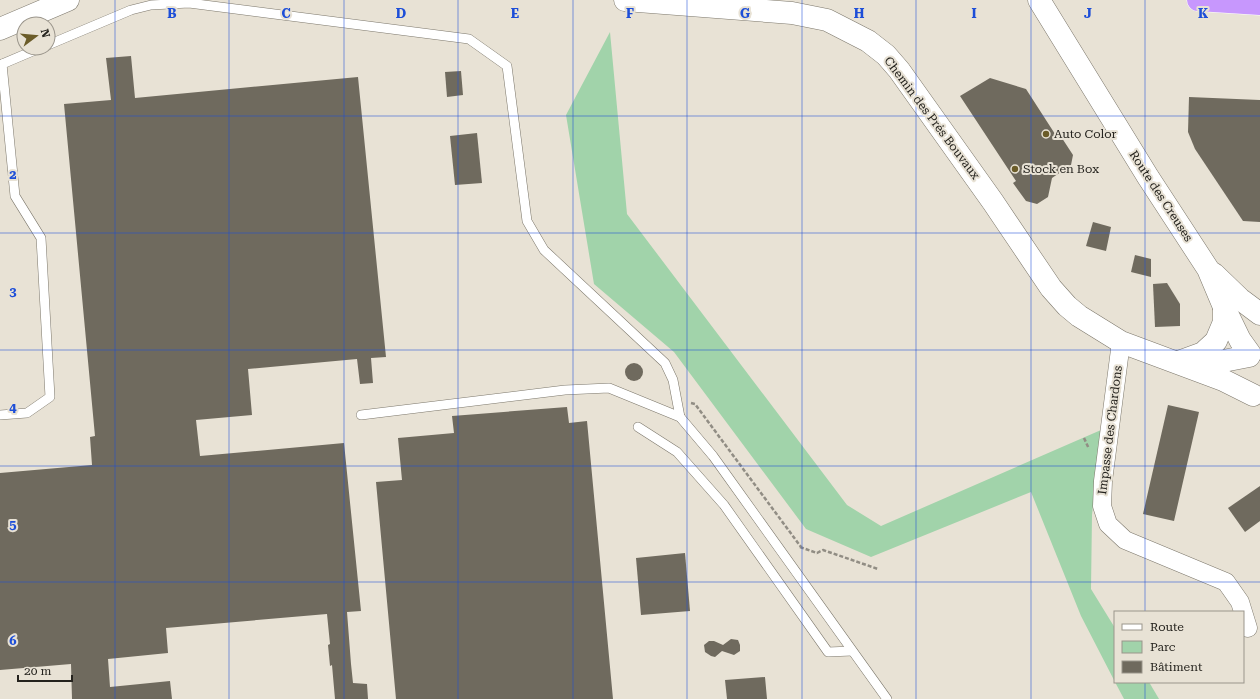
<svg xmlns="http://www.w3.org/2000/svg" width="1260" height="699" font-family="'Roboto Serif',serif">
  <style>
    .green { fill: #a1d3aa }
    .building { fill: #6f6a5e }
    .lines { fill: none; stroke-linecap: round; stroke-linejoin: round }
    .lane-casing { stroke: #7c776b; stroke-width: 10 }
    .street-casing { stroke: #7c776b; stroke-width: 19 }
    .secondary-casing { stroke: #7c776b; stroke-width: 23 }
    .highway-casing { stroke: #fff; stroke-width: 23 }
    .path { stroke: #918d84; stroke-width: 2.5; stroke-dasharray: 4 2; stroke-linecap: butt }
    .lane { stroke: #fff; stroke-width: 9 }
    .street { stroke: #fff; stroke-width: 18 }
    .secondary { stroke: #fff; stroke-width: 22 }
    .highway { stroke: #c797fd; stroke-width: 22 }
    .grid { fill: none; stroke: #1d4ed8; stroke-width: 1; stroke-opacity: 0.55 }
    .poi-dot { fill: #6b5c29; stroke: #e8e2d5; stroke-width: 1.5 }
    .labels { text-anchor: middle; stroke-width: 4; stroke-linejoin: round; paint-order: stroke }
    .street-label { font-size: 12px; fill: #24221d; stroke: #e8e2d5 }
    .poi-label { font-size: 12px; fill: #24221d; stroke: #e8e2d5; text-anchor: start }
    .grid-label { font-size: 13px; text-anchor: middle; font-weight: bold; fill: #1d4ed8; stroke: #e8e2d5; stroke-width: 4; stroke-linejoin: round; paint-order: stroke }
  </style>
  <rect width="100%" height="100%" fill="#e8e2d5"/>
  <g class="green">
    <path d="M610,32L627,214L847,505L881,526L1101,430L1092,515L1091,589L1115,628V682L1081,616L1031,492L871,557L806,529L674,352L594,284L566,115Z"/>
    <path d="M1115,682H1149L1159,699H1124Z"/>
  </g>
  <g class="building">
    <path d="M131,56L135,98L358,77L386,357L371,358L373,383L360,384L357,359L248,369L252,415L196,420L200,456L344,443L361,611L347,612L351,664L353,683L367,684L368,699H335L332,665L330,666L328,645L330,644L327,614L166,628L168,653L108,659L110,687L170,681L172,699H72L71,664L0,670V473L92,465L90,437L95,436L64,104L111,100L106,58Z"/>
    <path d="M461,71L463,95L447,97L445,72Z"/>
    <path d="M990,78L1026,89L1055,134L1058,132L1073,155L1071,165L1052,178L1048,197L1037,204L1026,201L1013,183L1016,181L960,96Z"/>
    <path d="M1189,97L1260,100V222L1243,221L1195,149L1188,132Z"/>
    <path d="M477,133L482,183L455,185L450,136Z"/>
    <path d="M1093,222L1111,227L1106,251L1086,246Z"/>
    <path d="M1135,255L1151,259V277L1131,272Z"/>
    <path d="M1167,283L1180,304V326L1155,327L1153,284Z"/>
    <circle cx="634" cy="372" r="9"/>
    <path d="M1168,405L1199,412L1174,521L1143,514Z"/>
    <path d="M567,407L569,423L587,421L613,699H396L376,482L402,480L398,438L454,433L452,416Z"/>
    <path d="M1260,486V521L1245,532L1228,508Z"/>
    <path d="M685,553L690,611L641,615L636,558Z"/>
    <path d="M731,639L738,640L740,645V651L734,655L722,651L715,657L711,656L705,652L704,645L709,641H714L723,645Z"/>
    <path d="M765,677L767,699H727L725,680Z"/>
  </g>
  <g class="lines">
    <defs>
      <g id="lane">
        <path d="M48,45L131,10L151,5L189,3L469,39L507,66L527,221L544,250L665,363L673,380L680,417"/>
        <path d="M0,65L40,48"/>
        <path d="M0,415L27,413L50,397L41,238L15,196L2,64"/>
        <path d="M361,415L565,390L609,388L680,417L713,456L887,699"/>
        <path d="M638,427L677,452L724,505L828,652L852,651"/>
      </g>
      <path id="street" d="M1121,342L1103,481L1102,506L1108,524L1125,540L1226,582L1240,602L1248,628"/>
      <g id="secondary">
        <path d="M625,0L792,13L827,20L868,41L886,55L899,70L993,202L1051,288L1067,306L1079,316L1121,342L1223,380L1253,395"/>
        <path d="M1039,0L1148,177L1208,269L1224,307L1240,340L1250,354"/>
        <path d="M0,29L68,0"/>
        <path d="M1214,274L1240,299L1260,314"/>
        <path d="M1181,361L1203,353L1216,341L1224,322V307"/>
        <path d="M1188,362L1208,364L1249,356"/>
      </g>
      <path id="highway" d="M1198,0L1260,4"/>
    </defs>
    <use href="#lane" class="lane-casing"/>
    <use href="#street" class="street-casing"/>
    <use href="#secondary" class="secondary-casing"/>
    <use href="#highway" class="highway-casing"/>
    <g class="path">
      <path d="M691,403L695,404L801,547"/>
      <path d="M1084,438L1089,449"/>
      <path d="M800,547L817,553L823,550L878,569"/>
    </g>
    <use href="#lane" class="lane"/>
    <use href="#street" class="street"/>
    <use href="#secondary" class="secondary"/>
    <use href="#highway" class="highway"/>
  </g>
  <path class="grid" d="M115,0V699M229,0V699M344,0V699M458,0V699M573,0V699M687,0V699M802,0V699M916,0V699M1031,0V699M1145,0V612M0,116H1260M0,233H1260M0,350H1260M0,466H1260M0,582H1260M1145,682V699"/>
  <g class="poi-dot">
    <circle cx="1046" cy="134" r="4"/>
    <circle cx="1015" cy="169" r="4"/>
  </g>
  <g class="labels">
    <g class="street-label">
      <text transform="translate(932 118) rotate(53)" y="4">Chemin des Prés Bouvaux</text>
      <text transform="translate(1161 196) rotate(57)" y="4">Route des Creuses</text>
      <text transform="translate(1110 430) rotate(-83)" y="4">Impasse des Chardons</text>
    </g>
    <g class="poi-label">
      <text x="1054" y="138">Auto Color</text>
      <text x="1023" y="173">Stock en Box</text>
    </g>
  </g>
  <g class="grid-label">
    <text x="172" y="18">B</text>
    <text x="286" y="18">C</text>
    <text x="401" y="18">D</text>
    <text x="515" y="18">E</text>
    <text x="630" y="18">F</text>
    <text x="745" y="18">G</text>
    <text x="859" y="18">H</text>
    <text x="974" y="18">I</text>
    <text x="1088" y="18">J</text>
    <text x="1203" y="18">K</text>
    <text x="13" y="179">2</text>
    <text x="13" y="296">3</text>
    <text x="13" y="412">4</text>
    <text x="13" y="529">5</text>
    <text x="13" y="645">6</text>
  </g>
  <rect x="1114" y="611" width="130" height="72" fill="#e8e2d5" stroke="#9a958b"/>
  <rect x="1122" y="624" width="20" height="6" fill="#ffffff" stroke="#9a958b"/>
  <text x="1150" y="631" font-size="12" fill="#24221d">Route</text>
  <rect x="1122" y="641" width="20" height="12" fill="#a1d3aa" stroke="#9a958b"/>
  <text x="1150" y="651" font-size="12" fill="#24221d">Parc</text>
  <rect x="1122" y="661" width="20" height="12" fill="#6f6a5e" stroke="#9a958b"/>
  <text x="1150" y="671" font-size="12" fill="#24221d">Bâtiment</text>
  <g transform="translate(36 36) rotate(74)"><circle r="19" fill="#e8e2d5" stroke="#9a958b"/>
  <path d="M0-3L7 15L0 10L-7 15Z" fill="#6b5c29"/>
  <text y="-6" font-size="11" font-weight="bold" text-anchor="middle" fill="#24221d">N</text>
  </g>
  <path d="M18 675v6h54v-6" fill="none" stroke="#24221d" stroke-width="2"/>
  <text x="24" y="675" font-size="12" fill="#24221d" stroke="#e8e2d5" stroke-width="3" paint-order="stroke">20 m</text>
</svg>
